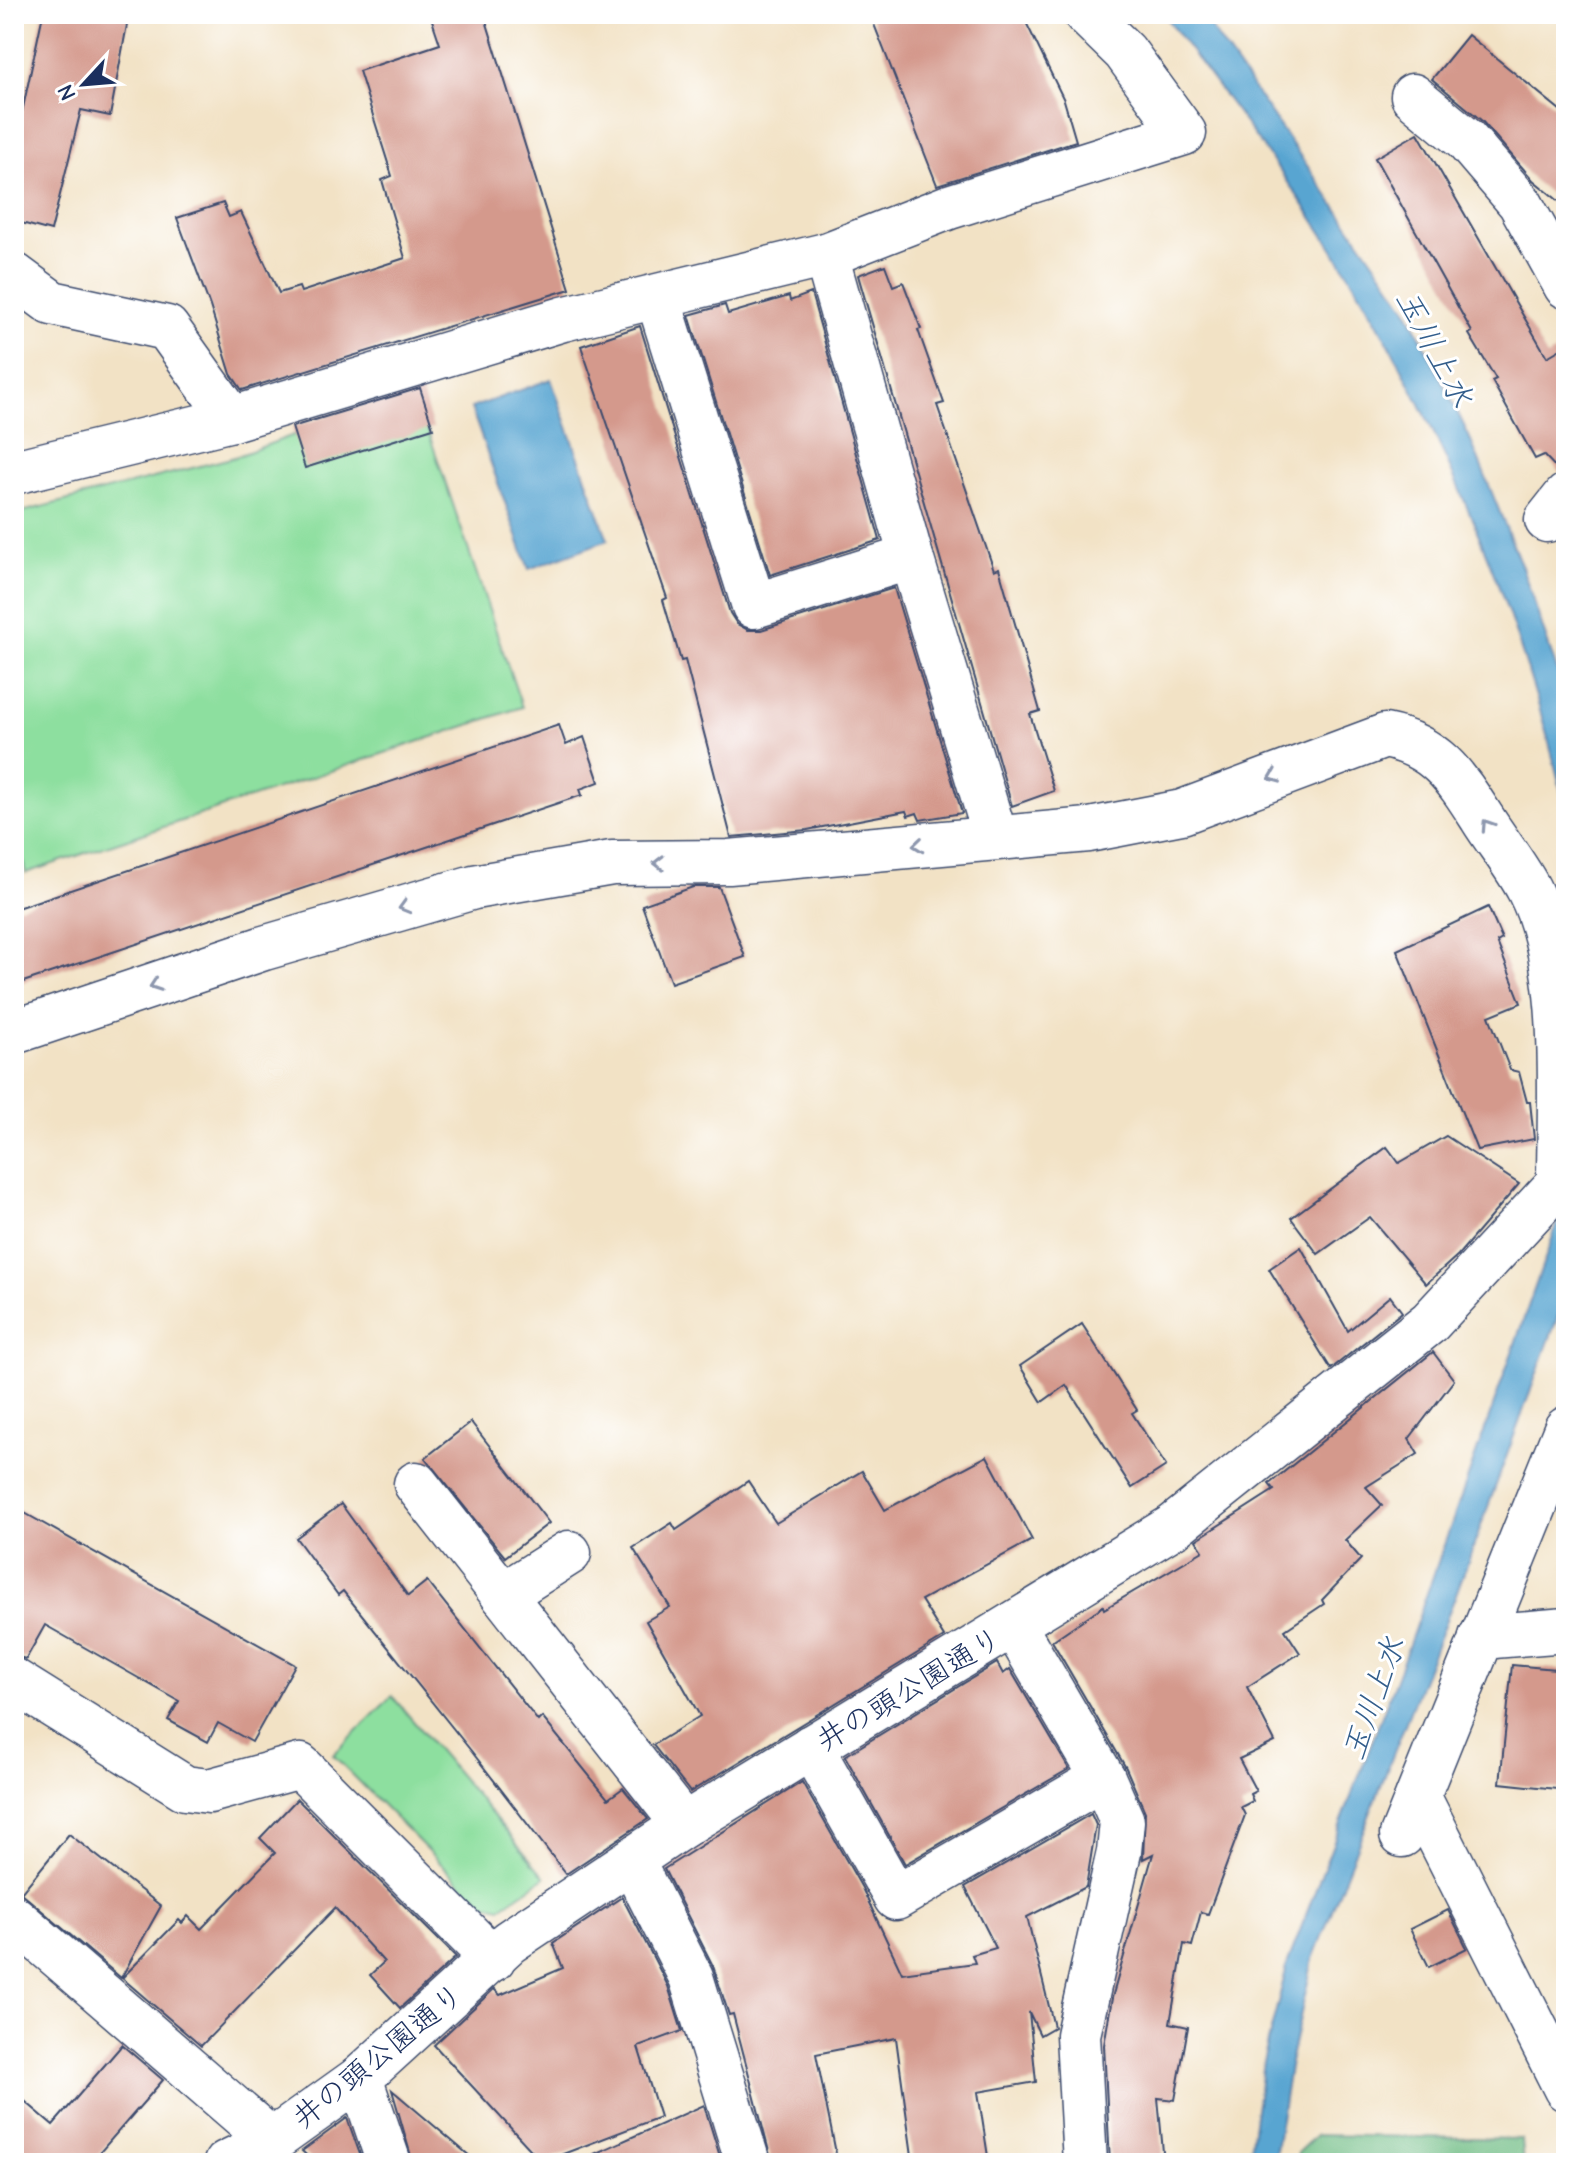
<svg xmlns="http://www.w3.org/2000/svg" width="1580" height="2177" font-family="'Comic Neue','Klee One',sans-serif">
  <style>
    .green { fill: #8ddf9f; stroke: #54877e; stroke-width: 2 }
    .forest { fill: #72be86; stroke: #467672; stroke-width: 2 }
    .water { fill: #58a5d1; stroke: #3a6a98; stroke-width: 2 }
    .building { fill: #d4998c }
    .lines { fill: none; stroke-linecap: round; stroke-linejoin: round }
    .minor-casing { stroke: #3b4a6d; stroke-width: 47 }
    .minor { stroke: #fff; stroke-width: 44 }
    .oneway { stroke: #8d97ae }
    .labels { text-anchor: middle; stroke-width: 6; stroke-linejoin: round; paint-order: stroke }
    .street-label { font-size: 30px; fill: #1b2f5e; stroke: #fff }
    .water-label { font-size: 32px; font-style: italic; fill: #335e8c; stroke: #fff }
  </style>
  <rect width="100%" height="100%" fill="#fff"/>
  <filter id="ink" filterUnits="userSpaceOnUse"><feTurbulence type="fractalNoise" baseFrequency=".0125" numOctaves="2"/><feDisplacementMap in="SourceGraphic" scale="16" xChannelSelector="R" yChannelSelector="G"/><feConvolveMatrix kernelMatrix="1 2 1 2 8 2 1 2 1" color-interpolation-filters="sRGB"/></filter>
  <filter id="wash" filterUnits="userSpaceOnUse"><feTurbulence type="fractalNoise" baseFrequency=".006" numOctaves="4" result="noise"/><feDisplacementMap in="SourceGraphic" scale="32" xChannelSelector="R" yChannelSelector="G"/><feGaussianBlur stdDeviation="1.8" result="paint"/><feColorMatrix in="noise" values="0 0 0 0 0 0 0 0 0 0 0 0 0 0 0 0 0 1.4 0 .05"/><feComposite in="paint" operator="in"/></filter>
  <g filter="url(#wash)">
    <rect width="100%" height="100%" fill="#f2e2c5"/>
    <g class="green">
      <path d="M414,390L522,707L26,873L14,830V514L235,457Z"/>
      <path d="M392,1696L545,1877L501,1907L480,1903L333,1755Z"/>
    </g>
    <path class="forest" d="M1316,2135L1521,2139L1523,2163H1297L1298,2152Z"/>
    <g class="water">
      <path d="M1163,14H1201L1406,307L1469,436L1522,567L1566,697V813C1527,631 1441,423 1343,265C1289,178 1224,96 1163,14Z"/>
      <path d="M551,379L608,540L529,569L471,408Z"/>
      <path d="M1566,1199V1294L1455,1597L1313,1959L1289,2067L1274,2163H1248L1263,2062L1288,1962L1407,1650Z"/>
    </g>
    <g id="blocks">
      <g class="building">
        <path d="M43,14H129L110,116L81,110L51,231L14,221V150Z"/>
        <path d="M430,14H484L570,289L242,390L231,374L210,306L177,218L223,203L229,217L241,212L279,293L299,287L301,292L405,258L382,180L392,176L359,71L440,44Z"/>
        <path d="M870,14H1022L1064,100L1076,141L937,185Z"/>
        <path d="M1468,35L1566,115V207L1533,180L1482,121L1432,79Z"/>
        <path d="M1418,133L1547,357L1566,346V472H1560L1544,455L1535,459L1492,381L1496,379L1469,334L1472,332L1375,158Z"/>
        <path d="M885,265L893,286L903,282L921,329L918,330L944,403L937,405L994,570L999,568L1040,711L1030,714L1054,791L1012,806L858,275Z"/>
        <path d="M811,293L880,540L770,575L689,315L725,305L728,314L789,296L790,301Z"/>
        <path d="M640,326L730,613L737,624L748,630H761L894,588L962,813L920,820L917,813L908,816L906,811L807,830L731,837L685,660L681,661L663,600L667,598L581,346Z"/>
        <path d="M420,388L433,428L305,468L292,427Z"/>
        <path d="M559,725L566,745L584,737L599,782L580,789L582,795L14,985V909Z"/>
        <path d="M693,887H719L745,957L671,983L642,905Z"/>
        <path d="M1488,907L1502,939L1497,942L1521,1003L1489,1016L1510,1070L1519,1072L1527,1102H1530L1534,1139L1477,1150L1397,950Z"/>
        <path d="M1446,1136L1519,1184L1458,1255L1426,1284L1370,1217L1318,1254L1291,1218L1387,1147L1399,1163Z"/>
        <path d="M1301,1247L1348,1331L1390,1296L1402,1312L1331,1369L1269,1269Z"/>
        <path d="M1082,1324L1137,1410L1132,1413L1166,1466L1132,1488L1066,1385L1042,1402L1020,1366Z"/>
        <path d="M1433,1352L1454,1380L1409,1439L1418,1454L1366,1487L1382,1505L1345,1540L1361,1559L1322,1600L1324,1604L1285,1630L1300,1653L1247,1687L1275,1742L1239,1759L1256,1791L1250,1794L1253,1801L1241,1807L1245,1815L1208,1914L1201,1912L1192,1946L1184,1944L1170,2023L1188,2027L1175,2100L1158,2098L1164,2163H1110L1104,2045L1112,1998L1153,1854L1143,1859L1145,1812L1126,1768L1052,1641L1103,1606L1104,1609L1203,1551L1196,1540L1274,1490L1269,1484Z"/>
        <path d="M471,1422L549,1523L505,1557L425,1458Z"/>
        <path d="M987,1456L1032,1540L921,1600L944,1637L690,1792L653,1745L700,1716L646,1621L670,1607L633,1548L672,1523L676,1530L748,1481L776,1523L862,1471L885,1510Z"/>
        <path d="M341,1504L408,1596L427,1581L538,1721L542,1717L608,1799L623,1788L648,1819L566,1874L472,1752L343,1591L338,1595L296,1538Z"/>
        <path d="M14,1507L295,1665L252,1742L218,1723L208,1742L168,1720L179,1701L45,1625L26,1659L14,1656Z"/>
        <path d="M997,1663L1003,1674L1010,1669L1069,1769L905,1864L845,1756Z"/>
        <path d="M1512,1665L1566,1670V1790L1500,1783Z"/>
        <path d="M802,1782L862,1888L902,1973L975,1963L972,1955L996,1948L965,1887L1091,1814L1096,1825L1086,1887L1027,1917L1054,2027L1040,2035L1029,2012L1036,2082L978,2092L989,2163H913L896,2038L816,2054L838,2163H772L733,2014L729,2015L713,1966L664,1869Z"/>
        <path d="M297,1799L456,1957L400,2008L370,1975L384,1962L335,1908L201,2046L122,1978L179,1920L182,1923L188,1916L201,1929L275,1853L260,1838Z"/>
        <path d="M69,1834L161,1906L121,1978L21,1893Z"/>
        <path d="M622,1897L668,1986L682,2031L638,2047L660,2117L542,2162L434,2045L494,1989L500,1995L563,1968L553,1943Z"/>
        <path d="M1448,1910L1467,1948L1429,1967L1410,1929Z"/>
        <path d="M122,2045L163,2080L94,2159L99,2163H14V2092L53,2125Z"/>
        <path d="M392,2090L478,2163H413Z"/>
        <path d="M704,2105L722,2163H574Z"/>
        <path d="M347,2118L363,2163H315L302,2151Z"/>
      </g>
    </g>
  </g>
  <g filter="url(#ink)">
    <use href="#blocks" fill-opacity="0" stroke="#3b4a6d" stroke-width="2"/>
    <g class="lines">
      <defs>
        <g id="minor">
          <path d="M1413,96L1466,140L1520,203L1566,286"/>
          <path d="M826,255L911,557L995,836"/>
          <path d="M14,275L52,303L167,328L232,419"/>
          <path d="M658,298L754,606L911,557"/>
          <path d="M14,472L232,419L563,319L826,255L949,207L1184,133L1125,52L1086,14"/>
          <path d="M1547,520L1566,496"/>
          <path d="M14,1032L264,948L474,887L612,863L729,862L1089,830L1182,812L1385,736C1436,746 1455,776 1482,818C1497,842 1516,865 1529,890C1569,968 1559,1096 1559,1183"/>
          <path d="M416,1484L684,1825"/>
          <path d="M503,1595L569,1553"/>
          <path d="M1014,1626L1103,1778L1122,1821L1119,1852L1078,2035L1085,2163"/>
          <path d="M1481,1637L1566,1630"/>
          <path d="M14,1681L185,1788L209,1791L300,1766L493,1959"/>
          <path d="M811,1747L896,1898L1103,1778"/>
          <path d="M1418,1796L1566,2089"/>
          <path d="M1402,1835L1566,1429"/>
          <path d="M632,1861L691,1977L748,2163"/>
          <path d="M14,1918L272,2141"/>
          <path d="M360,2078L389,2163"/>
          <path d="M226,2163L272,2141L360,2078L509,1942L684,1825L1174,1526L1430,1322L1559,1183L1566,1182"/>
        </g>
      </defs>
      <use href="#minor" class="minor-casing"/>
      <use href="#minor" class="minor"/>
    </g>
    <defs><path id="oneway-chevron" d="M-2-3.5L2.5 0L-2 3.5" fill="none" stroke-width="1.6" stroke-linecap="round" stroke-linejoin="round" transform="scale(2)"/></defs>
    <g class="oneway">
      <use href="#oneway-chevron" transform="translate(1274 777) rotate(158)"/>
      <use href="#oneway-chevron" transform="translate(1487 825) rotate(-123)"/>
      <use href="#oneway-chevron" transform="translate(918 845) rotate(174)"/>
      <use href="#oneway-chevron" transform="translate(659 863) rotate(180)"/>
      <use href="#oneway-chevron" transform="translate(404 907) rotate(164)"/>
      <use href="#oneway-chevron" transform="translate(155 985) rotate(161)"/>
    </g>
  </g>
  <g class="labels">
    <g class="street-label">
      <text transform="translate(909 1689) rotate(-31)" y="10">井の頭公園通り</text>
      <text transform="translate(378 2056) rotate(-39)" y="10">井の頭公園通り</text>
    </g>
    <g class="water-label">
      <text transform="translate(1435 348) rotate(62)" y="11">玉川上水</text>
      <text transform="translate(1373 1698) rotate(-70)" y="11">玉川上水</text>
    </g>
  </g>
  <rect width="1580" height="2177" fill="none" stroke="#fff" stroke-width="48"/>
  <g transform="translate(84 84) rotate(244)" stroke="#ffffff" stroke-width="6" paint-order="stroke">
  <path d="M0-6L14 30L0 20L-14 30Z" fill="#1b2f5e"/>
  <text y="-12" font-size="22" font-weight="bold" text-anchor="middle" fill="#1b2f5e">N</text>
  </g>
</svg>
